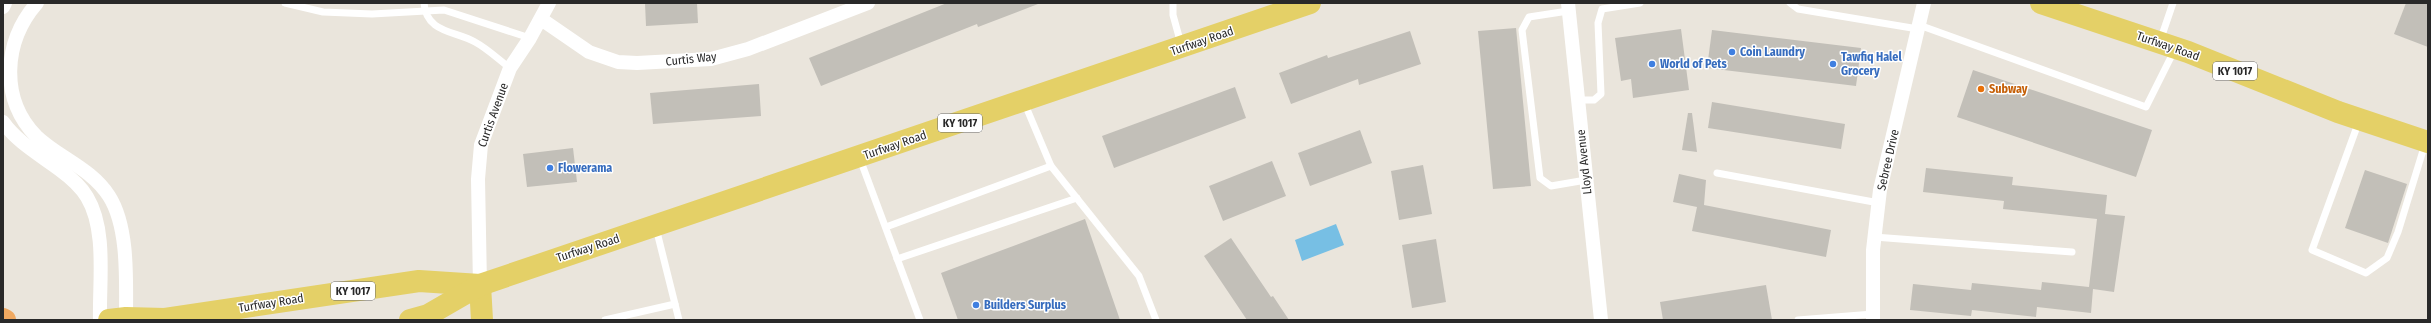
<svg xmlns="http://www.w3.org/2000/svg" width="2431" height="323" font-family="'Fira Sans Condensed',sans-serif">
  <style>
    .water { fill: #77bfe4 }
    .building { fill: #c2bfb8 }
    .lines { fill: none; stroke-linecap: round; stroke-linejoin: round }
    .service { stroke: #fff; stroke-width: 7 }
    .minor { stroke: #fff; stroke-width: 14 }
    .primary { stroke: #e4d067; stroke-width: 22 }
    .motorway { stroke: #f0a961; stroke-width: 22 }
    .shop-dot { fill: #3f7fe0; stroke: #fff; stroke-width: 1.5 }
    .food-dot { fill: #e8710a; stroke: #fff; stroke-width: 1.5 }
    .labels { text-anchor: middle; stroke-width: 3; stroke-linejoin: round; paint-order: stroke }
    .shield { fill: #fff; stroke: #696969; stroke-width: 1 }
    .shield-label { font-size: 11px; font-weight: bold; fill: #292929 }
    .street-label { font-size: 12px; fill: #292929; stroke: #fff }
    .shop-label { font-size: 12px; font-weight: bold; fill: #366cbe; stroke: #fff; text-anchor: start }
    .food-label { font-size: 12px; font-weight: bold; fill: #c56008; stroke: #fff; text-anchor: start }
  </style>
  <rect width="100%" height="100%" fill="#eae5dc"/>
  <path class="water" d="M1336,224L1344,245L1302,261L1295,240Z"/>
  <g class="building">
    <path d="M645,3H697L698,23L646,26Z"/>
    <path d="M947,3L1038,4L978,27L977,24L821,86L809,58Z"/>
    <path d="M2406,3H2428V47L2394,34Z"/>
    <path d="M1516,28L1531,186L1493,189L1478,31Z"/>
    <path d="M1681,29L1689,90L1633,98L1631,79L1621,81L1615,38Z"/>
    <path d="M1712,30L1861,48L1856,86L1707,68Z"/>
    <path d="M1410,31L1421,64L1359,85L1358,79L1291,104L1279,73L1327,55L1328,58Z"/>
    <path d="M1973,70L2152,130L2136,177L1957,117Z"/>
    <path d="M759,84L761,116L653,124L650,93Z"/>
    <path d="M1235,87L1246,118L1114,168L1102,136Z"/>
    <path d="M1712,102L1845,124L1841,149L1708,128Z"/>
    <path d="M1688,113H1692L1697,152L1682,150Z"/>
    <path d="M1360,130L1372,163L1310,186L1298,153Z"/>
    <path d="M573,148L577,182L527,187L523,154Z"/>
    <path d="M1272,161L1286,196L1223,221L1209,186Z"/>
    <path d="M1423,165L1432,214L1399,220L1391,171Z"/>
    <path d="M1926,168L2013,177L2012,185L2107,195L2105,214L2125,216L2114,292L2093,289L2091,313L2037,307L2036,317L1972,310L1971,316L1910,310L1913,284L1971,290L1972,283L2041,290L2042,282L2089,287L2092,262L2097,219L2003,209L2004,201L1923,192Z"/>
    <path d="M2365,170L2407,184L2388,243L2345,228Z"/>
    <path d="M1679,174L1706,180L1704,205L1831,230L1826,257L1692,231L1697,207L1673,202Z"/>
    <path d="M1085,219L1120,320H958L941,273Z"/>
    <path d="M1231,238L1271,297L1273,296L1289,320H1247L1204,256Z"/>
    <path d="M1436,239L1446,302L1412,308L1402,245Z"/>
    <path d="M1766,285L1772,320H1663L1660,302Z"/>
  </g>
  <g class="lines">
    <g class="service">
      <path d="M285,3L323,12L372,14L444,10L530,38"/>
      <path d="M424,3C426,33 456,31 475,42C488,49 499,60 510,68"/>
      <path d="M1173,3V15L1181,44"/>
      <path d="M1790,3L1798,9L1918,29"/>
      <path d="M1568,11L1529,17L1522,30L1540,178L1551,186L1586,180"/>
      <path d="M1919,25L2146,107L2174,51"/>
      <path d="M2160,41L2173,3"/>
      <path d="M1578,100H1594L1601,94L1598,23L1602,9L1640,3"/>
      <path d="M1024,102L1051,166L1139,276L1156,320"/>
      <path d="M2359,121L2312,250L2366,273L2387,258L2398,232L2425,144"/>
      <path d="M860,159L920,320"/>
      <path d="M1717,173L1879,203"/>
      <path d="M886,227L1051,166"/>
      <path d="M656,228L679,320"/>
      <path d="M1874,237L2072,252"/>
      <path d="M897,259L1077,198"/>
      <path d="M605,320L675,304"/>
      <path d="M1798,320L1873,314"/>
    </g>
    <g class="minor">
      <path d="M37,3C3,42 0,99 36,136C59,158 91,168 109,196C129,227 126,282 126,318"/>
      <path d="M1568,3L1601,320"/>
      <path d="M3,7L5,3"/>
      <path d="M541,19L589,52L618,62L637,63L711,59L748,49L868,3"/>
      <path d="M3,122C16,141 40,155 59,169C70,177 80,185 87,197C107,230 99,282 100,320"/>
      <path d="M480,285L478,179L481,145L510,68L530,38L549,3"/>
      <path d="M1873,320V250L1880,190L1924,3"/>
    </g>
    <g class="primary">
      <path d="M2041,3L2188,52L2338,112L2428,142"/>
      <path d="M480,285L482,320"/>
      <path d="M109,320L126,318L165,319L419,281L480,285"/>
      <path d="M410,320L428,315L480,285L1310,3"/>
    </g>
    <path class="motorway" d="M3,319L5,320"/>
  </g>
  <g class="shop-dot">
    <circle cx="1732" cy="52" r="4"/>
    <circle cx="1652" cy="64" r="4"/>
    <circle cx="1833" cy="64" r="4"/>
    <circle cx="550" cy="168" r="4"/>
    <circle cx="976" cy="305" r="4"/>
  </g>
  <circle class="food-dot" cx="1981" cy="89" r="4"/>
  <g class="labels">
    <g class="shield">
      <rect x="2213" y="62" width="44" height="18" rx="3"/>
      <rect x="938" y="114" width="44" height="18" rx="3"/>
      <rect x="331" y="282" width="44" height="18" rx="3"/>
    </g>
    <g class="shield-label">
      <text x="2235" y="75">KY 1017</text>
      <text x="960" y="127">KY 1017</text>
      <text x="353" y="295">KY 1017</text>
    </g>
    <g class="street-label">
      <text transform="translate(1202 41) rotate(-19)" y="4">Turfway Road</text>
      <text transform="translate(2168 46) rotate(19)" y="4">Turfway Road</text>
      <text transform="translate(691 59) rotate(-6)" y="4">Curtis Way</text>
      <text transform="translate(493 115) rotate(-70)" y="4">Curtis Avenue</text>
      <text transform="translate(895 145) rotate(-19)" y="4">Turfway Road</text>
      <text transform="translate(1888 160) rotate(-77)" y="4">Sebree Drive</text>
      <text transform="translate(1584 162) rotate(-96)" y="4">Lloyd Avenue</text>
      <text transform="translate(588 248) rotate(-18)" y="4">Turfway Road</text>
      <text transform="translate(271 303) rotate(-9)" y="4">Turfway Road</text>
    </g>
    <g class="shop-label">
      <text x="1740" y="56">Coin Laundry</text>
      <text x="1841" y="61">Tawfiq Halel<tspan x="1841" dy="14">Grocery</tspan></text>
      <text x="1660" y="68">World of Pets</text>
      <text x="558" y="172">Flowerama</text>
      <text x="984" y="309">Builders Surplus</text>
    </g>
    <g class="food-label">
      <text x="1989" y="93">Subway</text>
    </g>
  </g>
  <rect width="2431" height="323" fill="none" stroke="#292929" stroke-width="8"/>
</svg>
